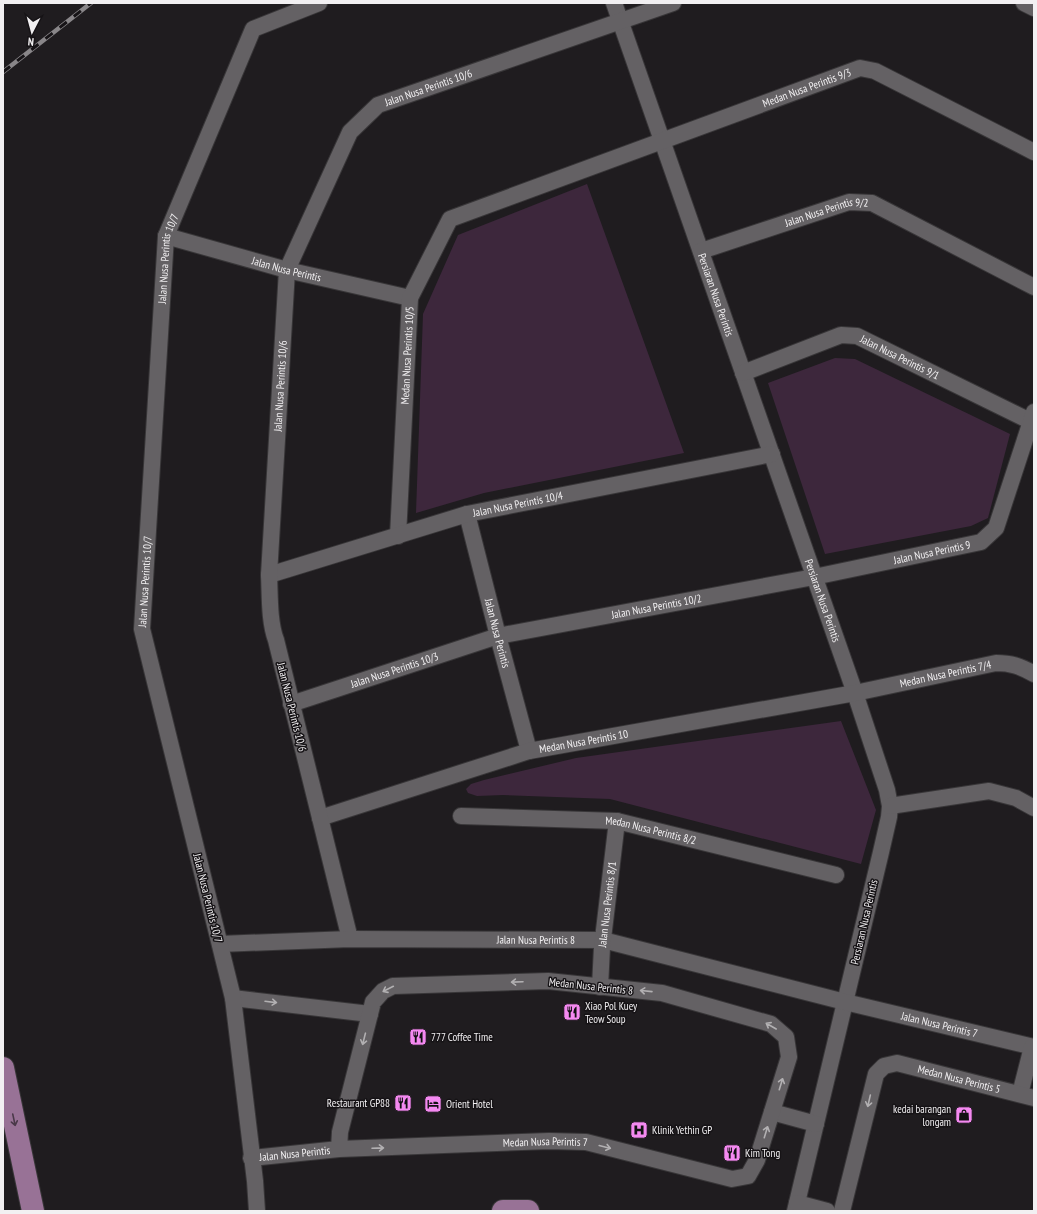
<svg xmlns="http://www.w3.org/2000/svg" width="1037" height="1214" font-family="'PT Sans Narrow',sans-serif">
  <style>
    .green { fill: #3d273c }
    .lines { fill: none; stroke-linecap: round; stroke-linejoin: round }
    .minor-casing { stroke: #383638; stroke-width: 18 }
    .primary-casing { stroke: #383638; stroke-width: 24 }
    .minor { stroke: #646164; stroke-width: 16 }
    .primary { stroke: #987296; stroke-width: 22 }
    .rail-casing { stroke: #898689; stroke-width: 4.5 }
    .rail { stroke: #161316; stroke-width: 3; stroke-dasharray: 9; stroke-linecap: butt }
    .oneway { stroke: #b2b0b2 }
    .oneway2 { stroke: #4a3949 }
    .labels { text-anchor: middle; stroke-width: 3; stroke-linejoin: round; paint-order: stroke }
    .street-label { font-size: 11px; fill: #f2f0f2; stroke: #161316 }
    .poi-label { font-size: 11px; fill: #f2f0f2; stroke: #161316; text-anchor: start }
  </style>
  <rect width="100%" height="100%" fill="#1f1c1f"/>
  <g class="green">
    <path d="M587,184L684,453L484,493L416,513L423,314L458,235Z"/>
    <path d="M835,358L855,359L1010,434L988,518L971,526L825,554L768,383Z"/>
    <path d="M841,721L876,810L861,864L610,799L503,795L477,796L468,793L466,789L471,784L484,780L576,758Z"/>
  </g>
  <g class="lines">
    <defs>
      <g id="minor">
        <path id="s1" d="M614,3L855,693L887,790L890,806L889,817L881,852L795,1211"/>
        <path d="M1024,3L1034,8"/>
        <path id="s2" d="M166,236L287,270L410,298"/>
        <path id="s3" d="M701,251L849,202L872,203L1034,287"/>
        <path id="s4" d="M743,373L841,335L857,336L1030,421"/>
        <path id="s5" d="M467,514L498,636L529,751"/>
        <path id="s6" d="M398,536L410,298L450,219L860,68L875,71L1034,152"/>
        <path id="s7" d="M269,575L467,514L772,454"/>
        <path id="s8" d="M291,704L498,636L814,577L981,542L996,528L1034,412"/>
        <path d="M890,806L989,791L1016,798L1034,808"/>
        <path id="s9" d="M461,816L617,821L836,875"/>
        <path id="s10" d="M320,818L529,751L855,693L996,663C1011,663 1020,666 1034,674"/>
        <path id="s11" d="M350,939L276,640C269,622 270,595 269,575L287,270L350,132L378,105L673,3"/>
        <path id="s12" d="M220,944L350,939L603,940L845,1002L1034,1047"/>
        <path id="s13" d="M600,987L602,947L617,821"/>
        <path d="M233,998L370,1014"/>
        <path d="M1020,1094L1032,1047"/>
        <path d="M772,1112L816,1124"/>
        <path id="s14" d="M251,1158L339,1149L549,1141L586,1142L732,1179L748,1176L757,1160L789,1057L786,1037L771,1024L662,993L548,981L393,986L383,991L373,1002L340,1132L339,1149"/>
        <path d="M797,1203L827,1211"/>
        <path id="s15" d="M257,1211L255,1181L233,998L142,629L166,236L253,29L319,3"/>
        <path id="s16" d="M842,1211L876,1074L884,1066L897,1063L1034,1098"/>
      </g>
      <g id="primary">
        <path d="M3,1068L33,1211"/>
        <path d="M503,1211H528"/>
      </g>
    </defs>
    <use href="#minor" class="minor-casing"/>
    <use href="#primary" class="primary-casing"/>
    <use href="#minor" class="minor"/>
    <use href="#primary" class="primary"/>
    <defs>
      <path id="rail" d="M3,72L91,3"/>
    </defs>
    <use href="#rail" class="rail-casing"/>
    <use href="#rail" class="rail"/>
  </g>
  <defs><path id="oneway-shaft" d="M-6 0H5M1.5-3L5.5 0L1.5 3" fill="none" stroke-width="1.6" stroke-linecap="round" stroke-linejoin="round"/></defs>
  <g class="oneway">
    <use href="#oneway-shaft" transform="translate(517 982) rotate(178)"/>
    <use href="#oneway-shaft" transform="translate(388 989) rotate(153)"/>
    <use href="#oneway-shaft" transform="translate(646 991) rotate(-174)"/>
    <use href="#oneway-shaft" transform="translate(271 1002) rotate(7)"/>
    <use href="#oneway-shaft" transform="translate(771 1026) rotate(-150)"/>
    <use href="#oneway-shaft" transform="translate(364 1039) rotate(104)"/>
    <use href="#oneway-shaft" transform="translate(781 1084) rotate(-73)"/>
    <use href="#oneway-shaft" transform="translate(869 1101) rotate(103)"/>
    <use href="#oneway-shaft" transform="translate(766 1132) rotate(-73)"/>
    <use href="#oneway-shaft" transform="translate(605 1147) rotate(14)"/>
    <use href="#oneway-shaft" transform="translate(378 1148) rotate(-2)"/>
  </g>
  <use class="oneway2" href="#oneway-shaft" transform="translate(14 1120) rotate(78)"/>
  <defs>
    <symbol id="restaurant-square" viewBox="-11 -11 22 22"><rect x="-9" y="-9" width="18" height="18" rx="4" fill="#f489f0" stroke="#161316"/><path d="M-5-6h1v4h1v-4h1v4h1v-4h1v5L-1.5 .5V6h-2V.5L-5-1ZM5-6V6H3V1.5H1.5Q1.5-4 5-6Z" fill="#111"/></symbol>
    <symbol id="hotel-square" viewBox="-11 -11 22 22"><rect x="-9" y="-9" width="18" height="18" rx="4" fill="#f489f0" stroke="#161316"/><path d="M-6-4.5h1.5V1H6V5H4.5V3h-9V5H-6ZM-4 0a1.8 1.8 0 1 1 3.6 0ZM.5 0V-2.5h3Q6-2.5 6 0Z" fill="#111"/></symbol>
    <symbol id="shop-square" viewBox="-11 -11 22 22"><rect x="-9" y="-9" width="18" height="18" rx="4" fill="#f489f0" stroke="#161316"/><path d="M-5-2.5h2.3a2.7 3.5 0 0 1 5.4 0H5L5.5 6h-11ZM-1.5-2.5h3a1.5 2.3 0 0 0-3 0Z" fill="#111"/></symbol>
    <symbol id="hospital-square" viewBox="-11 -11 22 22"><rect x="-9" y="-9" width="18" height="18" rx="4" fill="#f489f0" stroke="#161316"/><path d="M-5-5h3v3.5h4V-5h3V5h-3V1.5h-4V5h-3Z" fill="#111"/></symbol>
  </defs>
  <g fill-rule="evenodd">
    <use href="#restaurant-square" x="562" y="1002" width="20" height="20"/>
    <use href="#restaurant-square" x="408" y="1027" width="20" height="20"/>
    <use href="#restaurant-square" x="393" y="1093" width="20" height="20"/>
    <use href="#hotel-square" x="423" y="1094" width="20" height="20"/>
    <use href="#shop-square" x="954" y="1105" width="20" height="20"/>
    <use href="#hospital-square" x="629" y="1120" width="20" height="20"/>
    <use href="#restaurant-square" x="722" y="1143" width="20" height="20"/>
  </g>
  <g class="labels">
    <g class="street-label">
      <text dy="4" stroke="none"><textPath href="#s6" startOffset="707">Medan Nusa Perintis 9/3</textPath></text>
      <text dy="4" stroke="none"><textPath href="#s11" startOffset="923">Jalan Nusa Perintis 10/6</textPath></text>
      <text dy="4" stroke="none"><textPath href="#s3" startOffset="132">Jalan Nusa Perintis 9/2</textPath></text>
      <text dy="4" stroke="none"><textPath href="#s15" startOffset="966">Jalan Nusa Perintis 10/7</textPath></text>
      <text dy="4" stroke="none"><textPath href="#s2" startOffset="125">Jalan Nusa Perintis</textPath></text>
      <text dy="4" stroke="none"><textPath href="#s1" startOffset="309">Persiaran Nusa Perintis</textPath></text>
      <text dy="4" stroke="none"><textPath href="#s6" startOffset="181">Medan Nusa Perintis 10/5</textPath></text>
      <text dy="4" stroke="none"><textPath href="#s4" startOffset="169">Jalan Nusa Perintis 9/1</textPath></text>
      <text dy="4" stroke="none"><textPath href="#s11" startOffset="563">Jalan Nusa Perintis 10/6</textPath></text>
      <text dy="4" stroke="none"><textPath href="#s7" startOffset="259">Jalan Nusa Perintis 10/4</textPath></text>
      <text dy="4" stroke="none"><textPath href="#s8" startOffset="660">Jalan Nusa Perintis 9</textPath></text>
      <text dy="4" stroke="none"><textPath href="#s15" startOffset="642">Jalan Nusa Perintis 10/7</textPath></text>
      <text dy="4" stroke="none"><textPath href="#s1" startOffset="633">Persiaran Nusa Perintis</textPath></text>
      <text dy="4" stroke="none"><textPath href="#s8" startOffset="379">Jalan Nusa Perintis 10/2</textPath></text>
      <text dy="4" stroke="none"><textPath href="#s5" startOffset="123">Jalan Nusa Perintis</textPath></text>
      <text dy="4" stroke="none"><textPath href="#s8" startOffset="109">Jalan Nusa Perintis 10/3</textPath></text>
      <text dy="4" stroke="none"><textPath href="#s10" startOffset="643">Medan Nusa Perintis 7/4</textPath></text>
      <text transform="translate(292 707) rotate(76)" y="4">Jalan Nusa Perintis 10/6</text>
      <text dy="4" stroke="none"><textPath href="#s10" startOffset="275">Medan Nusa Perintis 10</textPath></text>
      <text dy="4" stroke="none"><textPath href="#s9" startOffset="191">Medan Nusa Perintis 8/2</textPath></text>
      <text transform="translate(208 898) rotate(76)" y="4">Jalan Nusa Perintis 10/7</text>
      <text dy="4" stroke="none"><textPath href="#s13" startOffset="83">Jalan Nusa Perintis 8/1</textPath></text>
      <text transform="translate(864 922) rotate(-77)" y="4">Persiaran Nusa Perintis</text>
      <text dy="4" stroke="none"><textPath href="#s12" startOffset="316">Jalan Nusa Perintis 8</textPath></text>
      <text transform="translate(591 986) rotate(6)" y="4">Medan Nusa Perintis 8</text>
      <text dy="4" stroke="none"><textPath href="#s12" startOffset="730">Jalan Nusa Perintis 7</textPath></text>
      <text dy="4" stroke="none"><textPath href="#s16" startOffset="230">Medan Nusa Perintis 5</textPath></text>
      <text dy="4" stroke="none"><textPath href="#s14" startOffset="295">Medan Nusa Perintis 7</textPath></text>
      <text dy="4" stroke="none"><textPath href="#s14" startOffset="44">Jalan Nusa Perintis</textPath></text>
    </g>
    <g class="poi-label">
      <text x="585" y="1010">Xiao Pol Kuey<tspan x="585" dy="13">Teow Soup</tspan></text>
      <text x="431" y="1041">777 Coffee Time</text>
      <text x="390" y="1107" text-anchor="end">Restaurant GP88</text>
      <text x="446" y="1108">Orient Hotel</text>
      <text x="951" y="1113" text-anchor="end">kedai barangan<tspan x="951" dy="13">longam</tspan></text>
      <text x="652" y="1134">Klinik Yethin GP</text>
      <text x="745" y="1157">Kim Tong</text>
    </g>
  </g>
  <rect width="1037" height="1214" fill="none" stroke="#f2f0f2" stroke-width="8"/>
  <g transform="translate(32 32) rotate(186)" stroke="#161316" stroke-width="3" paint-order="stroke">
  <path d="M0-3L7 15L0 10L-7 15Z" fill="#f2f0f2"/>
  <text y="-6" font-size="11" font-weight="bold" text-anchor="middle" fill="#f2f0f2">N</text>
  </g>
</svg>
